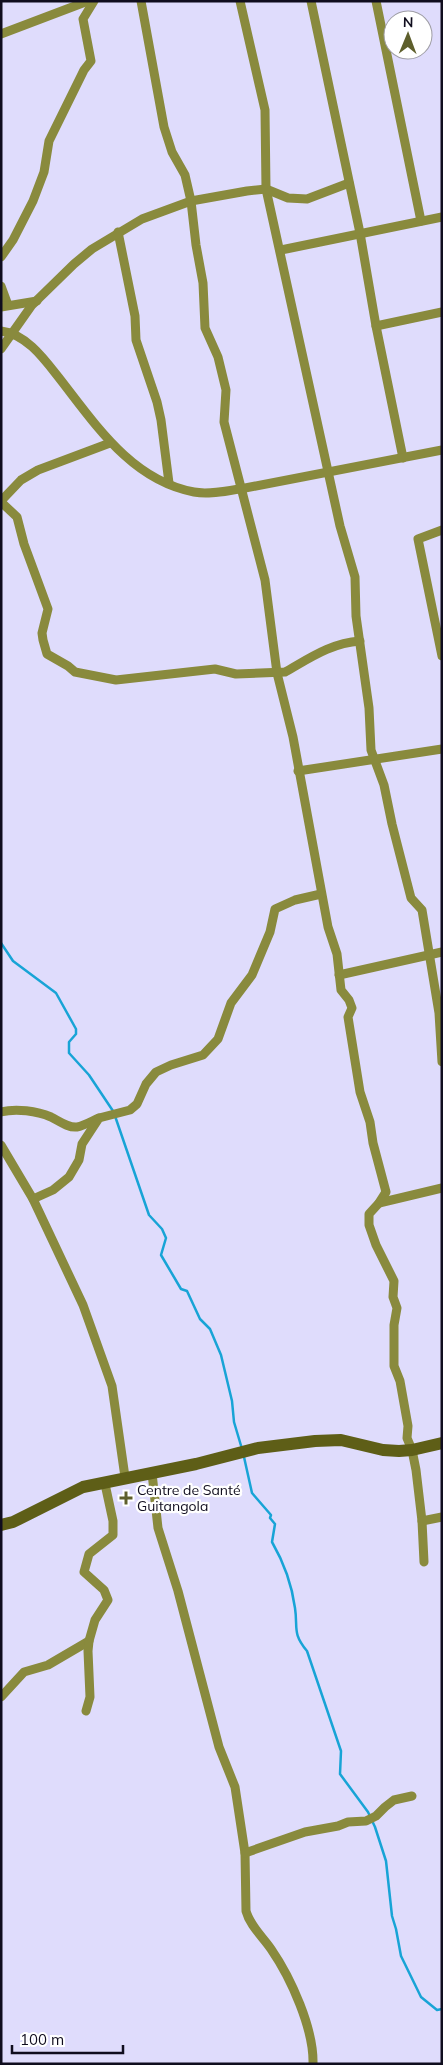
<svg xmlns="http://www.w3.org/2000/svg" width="443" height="2065" font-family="Mulish,sans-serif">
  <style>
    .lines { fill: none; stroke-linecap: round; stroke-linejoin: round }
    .stream { stroke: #18a4d6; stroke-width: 2.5 }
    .street { stroke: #898a3d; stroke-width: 9 }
    .secondary { stroke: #5e5e17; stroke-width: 12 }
    .poi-dot { fill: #5e5f2c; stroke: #fff; stroke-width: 2 }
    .labels { text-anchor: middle; stroke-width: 4.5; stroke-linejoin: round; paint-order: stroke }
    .poi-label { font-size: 14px; fill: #100d1e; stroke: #fff; text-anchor: start }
  </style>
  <rect width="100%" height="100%" fill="#dfdcfc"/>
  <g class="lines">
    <g class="stream">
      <path d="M1,943L13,961L56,993L76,1029V1034L69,1042V1053L89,1075L113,1111"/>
      <path d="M115,1116L149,1215L162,1229L166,1238L161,1255L181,1289L187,1291L200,1319L210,1329L221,1355L232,1401L234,1422L242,1449"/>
      <path d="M244,1457L252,1493L271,1515L270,1518L275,1524L272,1542C283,1561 292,1586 295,1608C298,1628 292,1633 307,1651L341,1751L340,1774L368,1812L375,1827L386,1861L392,1916L396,1929L401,1956L421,1997L437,2010L442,2009"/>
    </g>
    <g class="street">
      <path d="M141,1L164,127L172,152L185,175L191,201L196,245L203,283L205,328L218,357L226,390L224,422L265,580L277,673L293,737L328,927L337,954L341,990L349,1000L352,1008L348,1017L360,1092L370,1122L373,1143L386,1192L379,1203L369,1214V1225L376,1245L394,1281L393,1297L397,1308L394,1325V1366L400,1381L408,1426L407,1438L412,1450L416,1470L422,1521L424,1562"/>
      <path d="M240,1L265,110L266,189L340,526L355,577L356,616L369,708L371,750L384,785L392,824L411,898L422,910L439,1013L442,1062"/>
      <path d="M311,1L360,233L376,326L403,458"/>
      <path d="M376,1L421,221"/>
      <path d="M1,34L88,1"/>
      <path d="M118,232L135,316L136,340L157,402L161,420L169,483"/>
      <path d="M281,250L442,217"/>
      <path d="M1,257L13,240L33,201L44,172L49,141L84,70L91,61L83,19L94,1"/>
      <path d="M1,286L8,305"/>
      <path d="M1,307L37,301"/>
      <path d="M376,326L442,312"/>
      <path d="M1,331C25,334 42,356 56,374C94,422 130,480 194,492C209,495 225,491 240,489L442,450"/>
      <path d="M1,349L32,305L74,264L92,249L142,219L191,201L247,191L266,189L288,198L307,199L349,183"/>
      <path d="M1,501L21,480L38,470L110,443"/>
      <path d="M1,502L17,517L24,544L48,609L42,633L43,640L47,654L68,666L75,672L116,680L215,669L236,674L285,672C310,658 331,643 360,641"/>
      <path d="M442,530L418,539L442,656"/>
      <path d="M298,771L442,749"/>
      <path d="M339,975L442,952"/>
      <path d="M1,1112C16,1108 37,1111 51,1117C59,1121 68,1128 77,1127C84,1126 92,1121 99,1118"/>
      <path d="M1,1145L33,1199L83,1305L112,1386L125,1477"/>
      <path d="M33,1199L53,1190L69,1177L79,1160L82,1144L99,1118L130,1110L137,1104L146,1084L156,1072L171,1065L203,1055L218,1039L231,1003L252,975L270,932L275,909L295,900L321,894"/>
      <path d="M379,1203L442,1188"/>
      <path d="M152,1473L158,1528L178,1591L219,1747L235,1787L245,1853L246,1911C250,1926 263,1937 271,1949C291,1978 314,2029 313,2064"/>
      <path d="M422,1521L442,1517"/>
      <path d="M1,1697L24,1672L48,1665L89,1641"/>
      <path d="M86,1711L90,1697L88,1651L89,1641L95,1620L108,1600L104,1590L84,1572L89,1554L113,1535V1521L105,1484"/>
      <path d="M245,1853L305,1832L338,1826L348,1822L366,1821L376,1816L385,1807L394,1800L412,1796"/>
    </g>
    <path class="secondary" d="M1,1525L13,1522L83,1487L196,1464L258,1448L315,1441L341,1440L383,1450L399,1451L412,1450L442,1443"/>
  </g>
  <path class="poi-dot" d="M123.5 1490.5h5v5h5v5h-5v5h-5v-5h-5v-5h5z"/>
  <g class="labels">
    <g class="poi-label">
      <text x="137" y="1495">Centre de Santé<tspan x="137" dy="16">Guitangola</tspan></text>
    </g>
  </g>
  <rect width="443" height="2065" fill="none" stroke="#100d1e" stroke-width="5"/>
  <g transform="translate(408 35) rotate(1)"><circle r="24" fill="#ffffff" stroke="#9f9ea5"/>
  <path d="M0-4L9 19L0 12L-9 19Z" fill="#5e5f2c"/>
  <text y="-8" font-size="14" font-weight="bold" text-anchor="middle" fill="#100d1e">N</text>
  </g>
  <path d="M12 2045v8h111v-8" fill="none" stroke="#100d1e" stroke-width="2.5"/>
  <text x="20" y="2045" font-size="15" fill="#100d1e" stroke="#ffffff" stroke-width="4" paint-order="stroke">100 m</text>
</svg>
